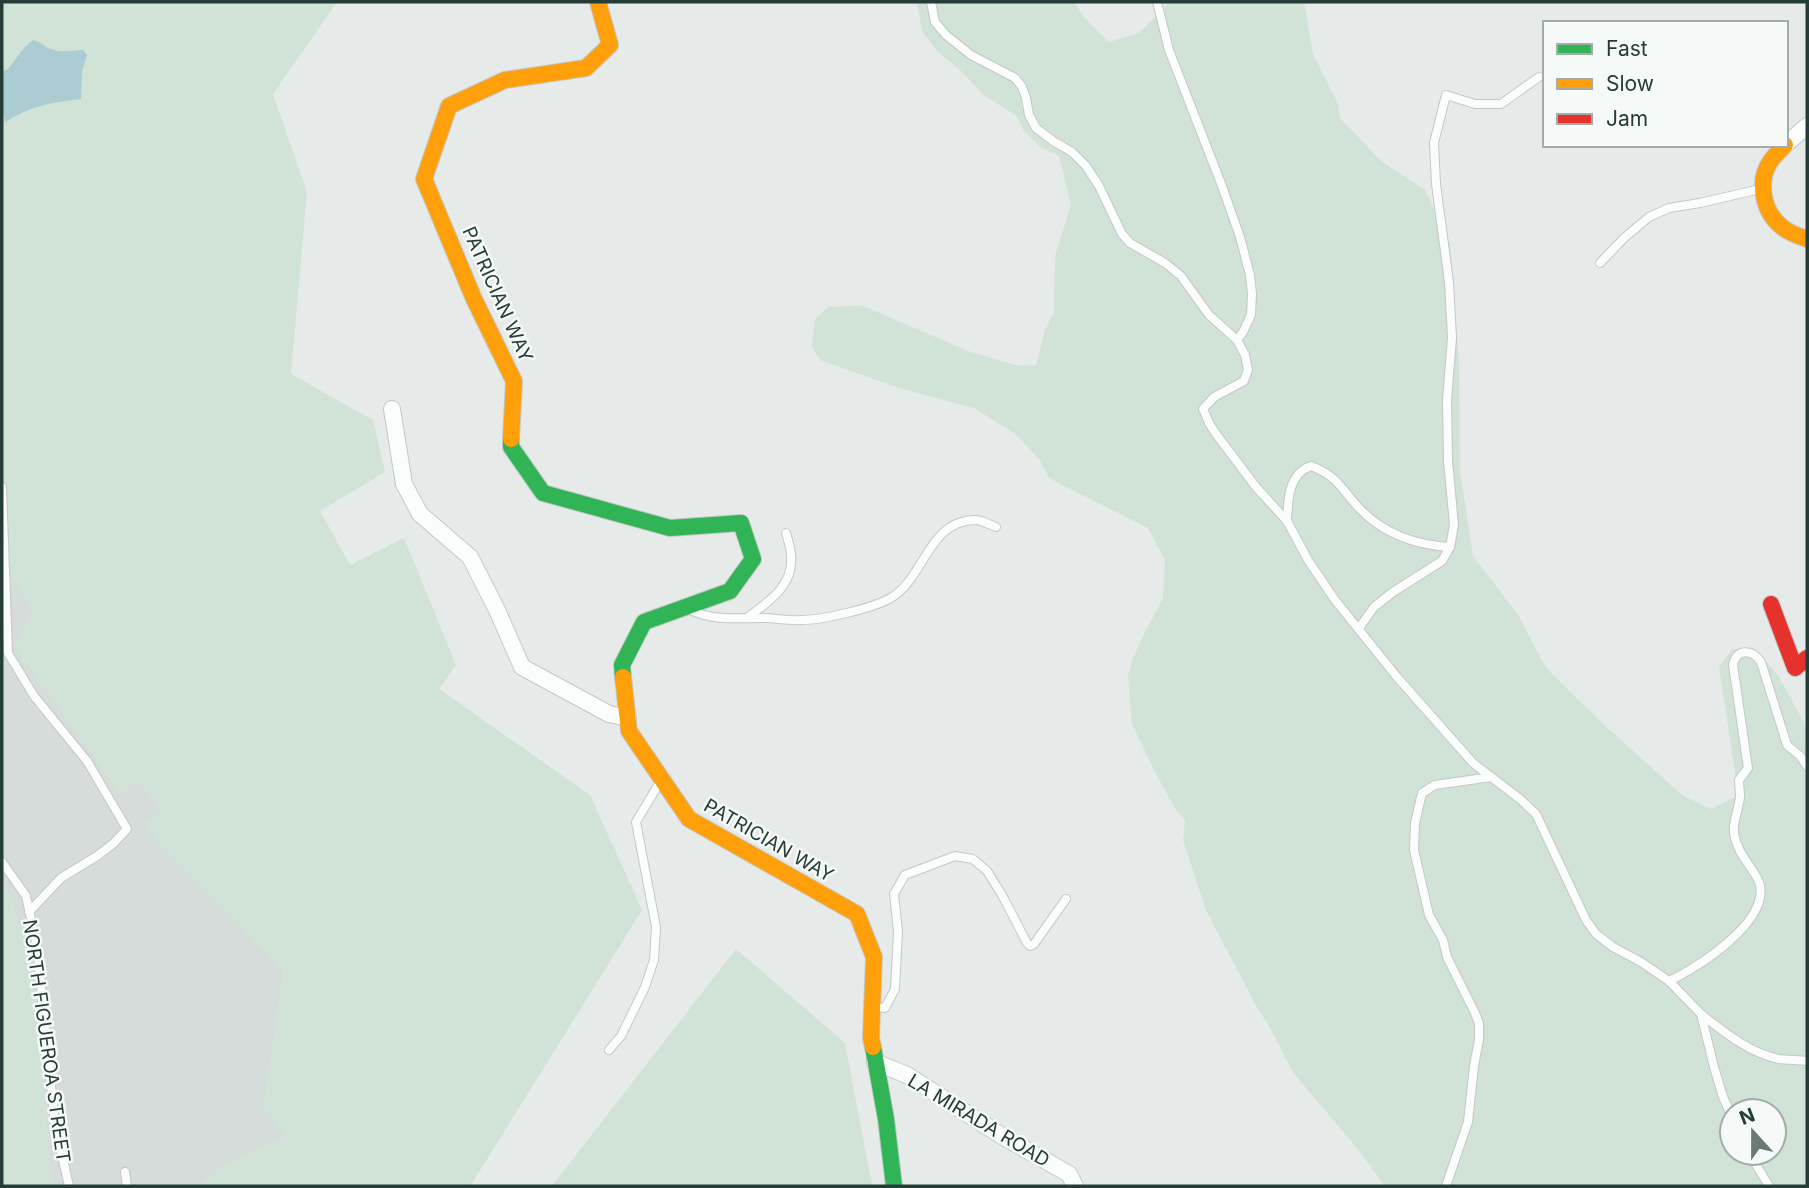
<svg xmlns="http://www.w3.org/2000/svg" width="1809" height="1188" font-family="Inter,sans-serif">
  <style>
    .built { fill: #d5dcd9 }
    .green { fill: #d1e2d7; fill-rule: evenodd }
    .water { fill: #acccd4 }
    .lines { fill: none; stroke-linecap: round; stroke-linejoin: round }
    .lane-casing { stroke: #c3c8c6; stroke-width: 10 }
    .street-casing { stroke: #c3c8c6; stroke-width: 18 }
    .fast-casing { stroke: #c2c8c6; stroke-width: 18 }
    .slow-casing { stroke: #c2c8c6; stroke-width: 18 }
    .jam-casing { stroke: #c2c8c6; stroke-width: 18 }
    .lane { stroke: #fbfcfc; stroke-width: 8 }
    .street { stroke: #fbfcfc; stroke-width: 16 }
    .fast { stroke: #30b455; stroke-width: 16 }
    .slow { stroke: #ff9f0a; stroke-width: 16 }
    .jam { stroke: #e5322d; stroke-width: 16 }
    .labels { text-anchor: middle; stroke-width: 5; stroke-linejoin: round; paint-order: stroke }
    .street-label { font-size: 19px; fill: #263c38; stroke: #f5f9f7 }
  </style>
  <rect width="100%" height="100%" fill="#e6ebe9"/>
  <path class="built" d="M2,562L34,608L120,793L139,780L162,812L144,825L284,971L264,1106L286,1137L224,1165L200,1186H52L30,959L10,896L2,883Z"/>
  <g class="green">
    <path d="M2,2H337L273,94L307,192L291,374L373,420L385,472L320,511L350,565L404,538L456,665L439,689L590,795L642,910L471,1185L472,1186H200L224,1165L285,1137L264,1106L284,971L143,825L161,811L139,781L120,794L15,648L34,608L2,562Z"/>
    <path d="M917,2H1074L1085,18L1109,42L1139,33L1170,2H1304L1313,54L1338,104L1340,118L1381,161L1425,190L1450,245L1459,364L1460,471L1473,556L1519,616L1546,668L1601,722L1682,795L1711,809L1735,797V772L1719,667L1732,649L1755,650L1778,675L1807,728V1186H1385L1360,1152L1292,1071L1270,1028L1255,1004L1206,910L1183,840L1185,821L1175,808L1157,776L1132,724L1128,676L1133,658L1144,634L1163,598L1165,561L1148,528L1049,478L1039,459L1014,433L974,408L902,389L820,360L812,346L815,319L828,307L861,305L968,351L1015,365L1036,366L1044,333L1054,312L1055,256L1071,205L1059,156L1039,146L1024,131L1017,116L985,96L961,71L938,52L922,31ZM1732,1111H1774V1153H1732Z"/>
    <path d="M2,883L10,896L30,959L52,1186H2Z"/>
    <path d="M736,949L845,1043L872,1186H552Z"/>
  </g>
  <path class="water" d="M33,40C42,42 45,48 54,50C63,53 73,50 83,50L87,55L82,72L81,99C48,103 34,105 5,122L2,107V71L8,69L24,48Z"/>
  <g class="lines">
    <defs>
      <g id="lane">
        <path d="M931,2L935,22L946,35L971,55L1015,78L1022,87L1026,98L1029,115L1036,128L1053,141L1072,152L1086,166L1099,186L1122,234L1130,243L1165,263L1181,276L1209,315L1237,340L1245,355L1248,370L1244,381L1214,397L1203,409L1209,423L1216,434L1256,487L1287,521L1308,560L1335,600L1397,677L1473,763L1520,799L1536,814L1586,920L1596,934L1613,947L1641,962L1669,981L1701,1014L1714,1067L1723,1097L1732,1117"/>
        <path d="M1157,2L1169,50L1222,186L1240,237L1250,275L1252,294L1251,315L1243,332L1237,340"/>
        <path d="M1600,263L1624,238L1649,217L1669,208L1700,203L1760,189"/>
        <path d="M2,487L8,653L34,696L87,761L127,829L114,843L97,856L61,878L29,912"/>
        <path d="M1287,521C1288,500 1288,474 1311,466C1338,476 1342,490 1360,509C1384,534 1416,545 1450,547"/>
        <path d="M690,610C713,621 739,618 763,618C776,618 788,621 801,620C822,620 870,609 889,599C925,580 927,520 976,520C982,520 990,525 996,527"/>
        <path d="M747,618C768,602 794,586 791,556C791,548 788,540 786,533"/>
        <path d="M1359,628L1374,607L1393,592L1442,561L1450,547L1454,525L1448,461L1447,400L1452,338L1449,282L1436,184L1434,143L1446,95L1475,104H1501L1539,77"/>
        <path d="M2,862L26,896L37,946L55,1125L69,1186"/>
        <path d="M1669,981C1697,968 1768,923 1760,885C1756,870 1739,857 1735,838C1731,823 1739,811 1740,796C1740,791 1739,785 1739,780L1748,768L1733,665C1737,648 1752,649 1761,662L1787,745L1800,756L1807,766"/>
        <path d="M875,1007L885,1008L895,989L898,931L894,894L905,875L955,856L973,859L987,871L1002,895L1027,943L1030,946L1034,944L1066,899"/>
        <path d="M1701,1014C1724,1032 1749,1053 1779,1059C1788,1060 1798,1060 1807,1061"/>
        <path d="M609,1050L621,1036L645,987L654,960L656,927L636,822L660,782"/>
        <path d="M1749,1153L1769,1186"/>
        <path d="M125,1172L127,1186"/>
        <path d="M1446,1186L1468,1122L1474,1066L1479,1040V1023L1474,1011L1447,957L1443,940L1429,915L1414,850L1415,823L1422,793L1435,785L1491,777"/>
      </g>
      <g id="street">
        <path d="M1786,144L1807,126"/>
        <path d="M392,409L404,484L420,514L470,557L497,610L522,667L609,714L628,718"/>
        <path d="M875,1062L907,1075L1002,1136L1069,1174L1075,1186"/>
      </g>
      <g id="fast">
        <path d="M511,439V447L543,493L670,528L741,523L753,559L730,591L644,622L622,665L623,677"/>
        <path d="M873,1047L886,1119L894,1186"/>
      </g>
      <g id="slow">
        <path d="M1785,145C1780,150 1774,156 1770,162C1757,182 1763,212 1782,227C1789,233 1798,236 1807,239"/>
        <path d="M511,439L514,381L474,299L424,179L449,106L505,80L586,68L610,45L598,2"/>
        <path d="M623,677L629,731L689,819L857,914L874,957L871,1038L873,1047"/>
      </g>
      <path id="jam" d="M1771,604L1795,668L1807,658"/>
    </defs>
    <use href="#lane" class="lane-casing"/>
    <use href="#street" class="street-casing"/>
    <use href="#fast" class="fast-casing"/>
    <use href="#slow" class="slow-casing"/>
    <use href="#jam" class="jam-casing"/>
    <use href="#lane" class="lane"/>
    <use href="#street" class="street"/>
    <use href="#fast" class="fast"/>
    <use href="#slow" class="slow"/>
    <use href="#jam" class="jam"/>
  </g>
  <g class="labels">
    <g class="street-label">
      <text transform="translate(498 294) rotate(66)" y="7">PATRICIAN WAY</text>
      <text transform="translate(769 840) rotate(30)" y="7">PATRICIAN WAY</text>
      <text transform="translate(47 1041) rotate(82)" y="7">NORTH FIGUEROA STREET</text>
      <text transform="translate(979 1120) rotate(31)" y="7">LA MIRADA ROAD</text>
    </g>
  </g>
  <rect width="1809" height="1188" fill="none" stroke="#263c38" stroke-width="7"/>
  <rect x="1543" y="21" width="245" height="126" fill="#f5f9f7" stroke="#a2adab" stroke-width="2"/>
  <rect x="1557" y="44" width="35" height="10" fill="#30b455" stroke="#a2adab" stroke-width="2"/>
  <text x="1606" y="56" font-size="21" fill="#263c38">Fast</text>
  <rect x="1557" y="79" width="35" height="10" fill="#ff9f0a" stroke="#a2adab" stroke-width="2"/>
  <text x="1606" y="91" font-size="21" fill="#263c38">Slow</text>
  <rect x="1557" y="114" width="35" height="10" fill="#e5322d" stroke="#a2adab" stroke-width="2"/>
  <text x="1606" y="126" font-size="21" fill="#263c38">Jam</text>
  <g transform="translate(1753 1132) rotate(339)"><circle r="33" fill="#f5f9f7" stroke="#a2adab" stroke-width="2"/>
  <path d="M0-5L12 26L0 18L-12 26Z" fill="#697976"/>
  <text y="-10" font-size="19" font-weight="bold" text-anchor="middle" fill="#263c38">N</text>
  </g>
</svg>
